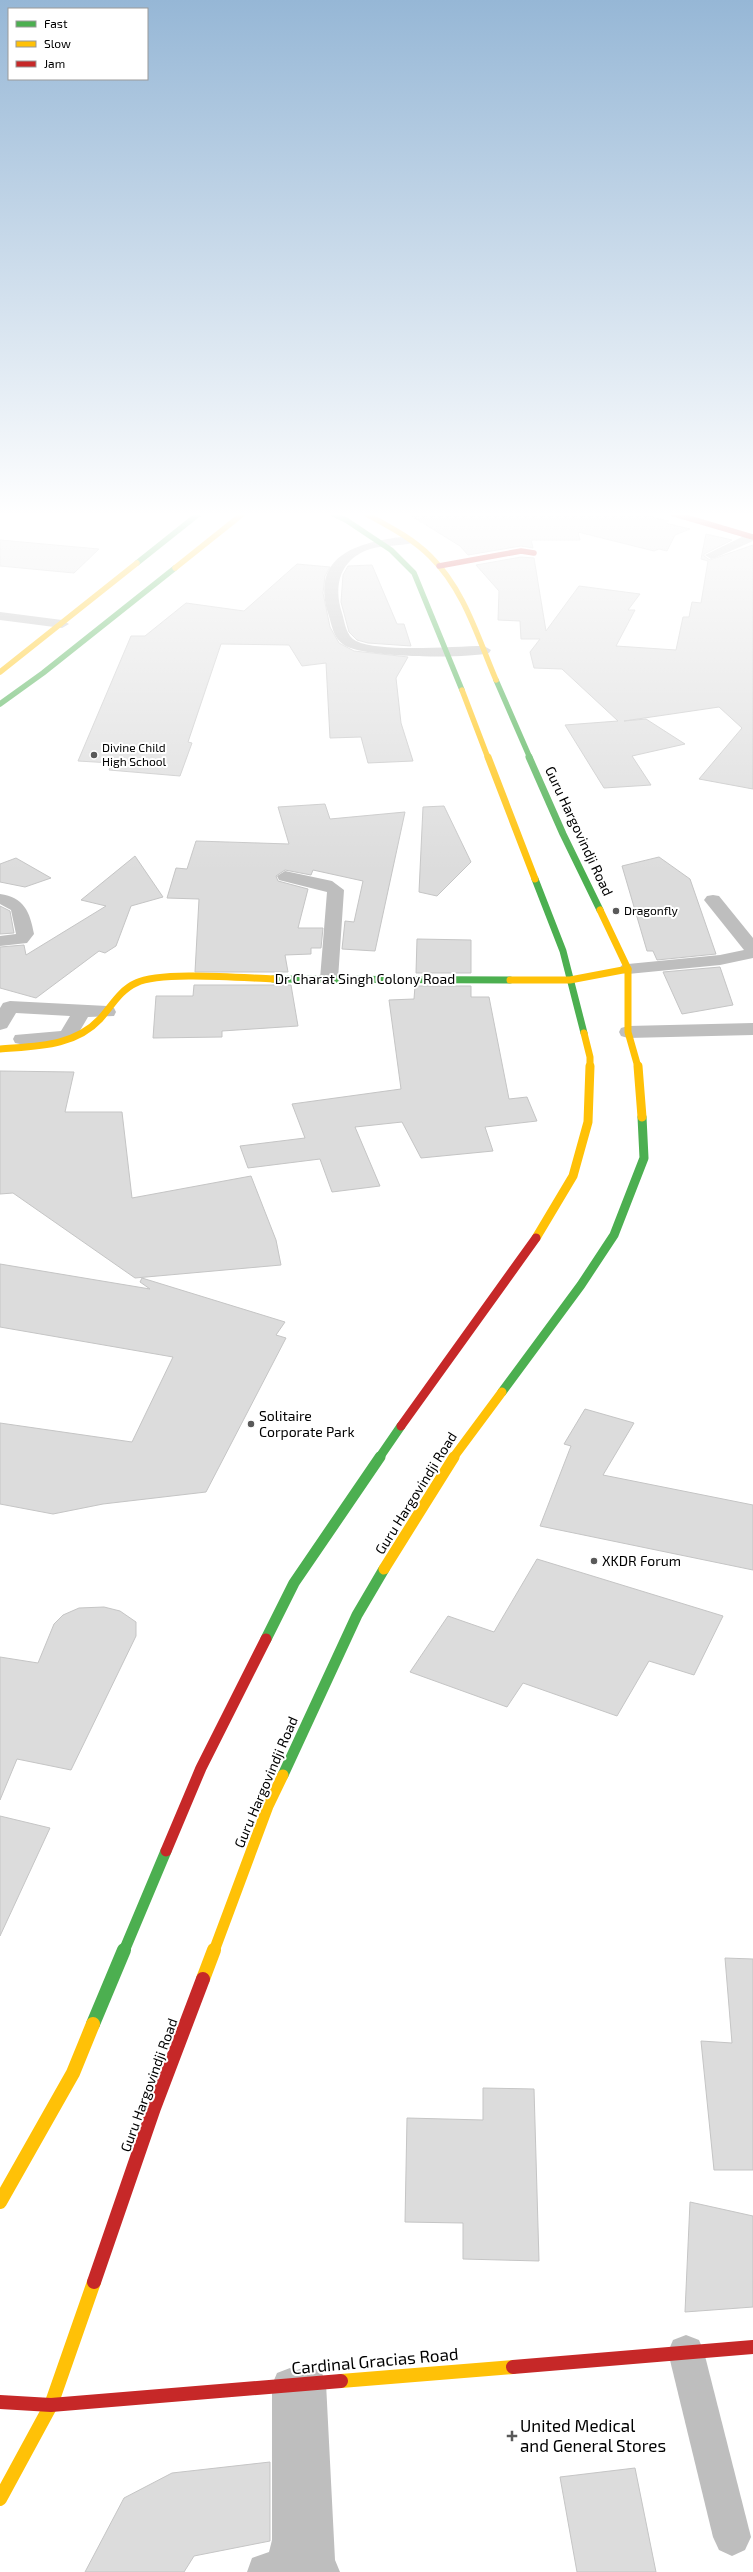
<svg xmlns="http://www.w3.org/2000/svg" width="753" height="2572" font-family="'Exo 2',sans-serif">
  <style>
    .building { fill: #dcdcdc; stroke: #c5c5c5 }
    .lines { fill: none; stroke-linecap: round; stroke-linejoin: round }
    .street { fill: #bebebe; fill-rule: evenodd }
    .fast-far4 { stroke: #4caf50; stroke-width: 5.5 }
    .fast-far3 { stroke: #4caf50; stroke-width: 7 }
    .fast-far2 { stroke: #4caf50; stroke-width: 9 }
    .fast-far1 { stroke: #4caf50; stroke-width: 11 }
    .fast { stroke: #4caf50; stroke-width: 14 }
    .slow-far4 { stroke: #ffc107; stroke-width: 5.5 }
    .slow-far3 { stroke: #ffc107; stroke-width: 7 }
    .slow-far2 { stroke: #ffc107; stroke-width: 9 }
    .slow-far1 { stroke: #ffc107; stroke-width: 11 }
    .slow { stroke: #ffc107; stroke-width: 14 }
    .jam-far3 { stroke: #c62828; stroke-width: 5.5 }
    .jam-far2 { stroke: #c62828; stroke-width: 9 }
    .jam-far1 { stroke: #c62828; stroke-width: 11 }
    .jam { stroke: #c62828; stroke-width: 14 }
    .poi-dot { fill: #595959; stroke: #fff; stroke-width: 1.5 }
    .labels { text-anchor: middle; stroke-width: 4; stroke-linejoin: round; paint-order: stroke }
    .far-poi-label { font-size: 12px; fill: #000; stroke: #fff; text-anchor: start }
    .street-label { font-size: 14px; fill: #000; stroke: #fff }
    .poi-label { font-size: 14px; fill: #000; stroke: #fff; text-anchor: start }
    .near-street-label { font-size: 17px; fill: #000; stroke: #fff }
    .near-poi-label { font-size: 17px; fill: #000; stroke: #fff; text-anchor: start }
  </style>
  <rect width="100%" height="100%" fill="#fff"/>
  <g class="building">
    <path d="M405,512H630L669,521L665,523L690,529L675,535L667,551L659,549L654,551L578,532L580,540H531L533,548L521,546L468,555L460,546Z"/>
    <path d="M706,534L732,540L704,554V556L710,560L753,545V789L699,779L742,728L719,707L624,721L646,719L685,744L632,756L651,785L604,788L565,725L618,721L562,669L534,668L530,652L540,639H521L520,621L498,620L499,591L476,565L521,557L534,558L546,631L579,586L640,594L628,610H635L616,646L676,650L683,617H689L692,602L701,603L708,561L701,559Z"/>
    <path d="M0,540L99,549L74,573L0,566Z"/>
    <path d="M297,564L330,567L325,576L323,593L330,627L339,643L354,651L408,657L396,678L401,723L413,761L368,763L361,737L330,738L326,663L302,666L289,645L221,644L188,742L192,743L180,776L109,770L112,763L78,761L131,636H145L186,603L244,611Z"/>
    <path d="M372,565L397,624H404L411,646L368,643L357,640L349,632L341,602L343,575L348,566Z"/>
    <path d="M325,804L330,819L405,812L375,951L342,949L345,921L354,922L363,881L313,870L311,875L285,870L276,876L278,881L308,889L298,928H323L321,948H311V954L285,955L288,972H195L199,899L167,898L176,868L187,869L196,841L289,844L278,807Z"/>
    <path d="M444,806L471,862L437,896L419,892L423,807Z"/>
    <path d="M135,856L163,897L131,906L116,946L105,953L99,951L36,998L0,988V947L24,945L26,955L106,906L81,900Z"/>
    <path d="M659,857L690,879L716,954L657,960L653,951H647L622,866Z"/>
    <path d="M16,858L51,878L25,887L0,882V864Z"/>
    <path d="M0,906L10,911L14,933L0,934Z"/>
    <path d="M417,939L471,940V973H416Z"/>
    <path d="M720,967L733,1005L682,1014L663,972Z"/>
    <path d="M194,985H291L298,1026L222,1031V1037L153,1038L156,996H193Z"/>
    <path d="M415,986H471V997H489L509,1099L527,1097L537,1121L485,1127L493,1151L421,1158L402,1122L355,1127L380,1186L332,1192L320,1159L248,1168L240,1146L305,1138L292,1104L401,1089L389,1000L414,999Z"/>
    <path d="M0,1071L74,1072L65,1112H122L132,1198L251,1176L276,1240L281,1265L135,1278L13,1193L0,1194Z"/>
    <path d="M0,1264L150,1289L140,1282L142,1278L285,1322L276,1335L286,1338L206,1492L103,1504L53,1514L0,1504V1423L132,1442L173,1357L0,1327Z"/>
    <path d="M585,1409L634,1423L603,1475L753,1505V1570L540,1526L571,1446L564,1444Z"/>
    <path d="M537,1559L723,1616L694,1675L649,1661L617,1716L523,1683L507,1707L410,1672L448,1616L494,1632Z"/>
    <path d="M104,1607L120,1611L136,1622V1636L71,1770L17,1759L0,1800V1657L38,1663L54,1624L63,1615L79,1608Z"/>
    <path d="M0,1816L50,1828L0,1936Z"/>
    <path d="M725,1958L753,1959V2170H714L701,2041L732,2043Z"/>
    <path d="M483,2088L534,2089L539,2261L463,2259V2223L405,2222L407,2118L483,2120Z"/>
    <path d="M690,2202L753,2216V2307L685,2312Z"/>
    <path d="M270,2462V2541L194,2556L184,2572H85L124,2498L172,2473Z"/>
    <path d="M635,2468L656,2572H577L560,2477Z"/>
  </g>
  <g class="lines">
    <g class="street">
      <path d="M685,512H700L689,520H681L679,517Z"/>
      <path d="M748,534H753V541L715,558L711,559L705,555Z"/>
      <path d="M408,536L414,540L412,543C399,546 384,545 370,549C340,559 333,585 342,613C345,623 346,636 356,641C381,653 454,646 484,646L491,650L489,653C466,659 363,658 344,645C333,638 332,625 328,613C310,552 362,542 408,536Z"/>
      <path d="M0,612L62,620L69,624L62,628L0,620Z"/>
      <path d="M285,871L332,881L344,890L338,979L335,983H323L320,979L327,892L279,880L277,876Z"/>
      <path d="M0,894C24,897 30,912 34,934L27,943L0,946V936L16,934L11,910L0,904Z"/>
      <path d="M713,895L719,896L753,938V958L720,965L628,974L622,973L619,969L622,965L628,964L720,955L744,950L704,900L707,896Z"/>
      <path d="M10,1001L107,1006L114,1008L116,1012L114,1016L88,1017L75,1039C55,1044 35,1048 15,1043L13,1039L15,1035L61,1031L70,1016L16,1013L7,1028L0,1030V1008L3,1003Z"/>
      <path d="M753,1023V1035L628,1038L621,1036L619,1032L621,1028L628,1026Z"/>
      <path d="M686,2335L699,2340L704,2352L751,2537L745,2550L732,2556L719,2550L713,2537L668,2352L673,2340Z"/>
      <path d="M308,2366L321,2371L326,2383L335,2560L340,2572H247L252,2558L269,2552L272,2540V2385L277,2373L290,2368L297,2370Z"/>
    </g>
    <g class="fast-far4">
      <path d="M329,512L346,520L391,550L414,573L462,690"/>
      <path d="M137,563L201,512"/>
      <path d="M496,680L530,758"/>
      <path d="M0,704L43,673L175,568"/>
    </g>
    <g class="fast-far3">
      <path d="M529,757L563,834L600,910"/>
      <path d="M535,879L563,951L584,1033"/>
      <path d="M273,979L510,980"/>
    </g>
    <g class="fast-far2">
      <path d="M502,1392L581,1285L614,1235L644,1158L642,1117"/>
      <path d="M379,1458L401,1426"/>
    </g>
    <g class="fast-far1">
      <path d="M266,1639L294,1583L380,1457"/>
      <path d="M283,1775L357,1615L384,1569"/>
      <path d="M124,1951L166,1851"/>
    </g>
    <path class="fast" d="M93,2024L124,1950"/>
    <g class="slow-far4">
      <path d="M363,512C386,525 411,537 430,556C464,589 478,638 496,680"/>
      <path d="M175,568L245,512"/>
      <path d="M0,672L137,563"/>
      <path d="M462,690L488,758"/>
    </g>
    <g class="slow-far3">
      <path d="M488,757L535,879"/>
      <path d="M600,910L628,969V1032L638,1067"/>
      <path d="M510,980H570L628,969"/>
      <path d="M584,1033L590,1057V1067"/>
      <path d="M0,1049C35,1046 74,1047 100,1019C111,1007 120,990 136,983C161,971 243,978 273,979"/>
    </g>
    <g class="slow-far2">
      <path d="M638,1066L642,1117"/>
      <path d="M536,1238L573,1176L588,1122L590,1066"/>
      <path d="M453,1458L502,1392"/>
    </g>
    <g class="slow-far1">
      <path d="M384,1569L454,1457"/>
      <path d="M214,1951L268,1806L283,1775"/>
    </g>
    <g class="slow">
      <path d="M203,1979L214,1950"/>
      <path d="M0,2202L73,2073L93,2024"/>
      <path d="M341,2381L513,2367"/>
      <path d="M0,2499L51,2405L94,2282"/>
    </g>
    <g class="jam-far3">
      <path d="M668,512L753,537"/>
      <path d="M439,566L521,551L534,553"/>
    </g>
    <path class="jam-far2" d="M401,1426L536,1238"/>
    <path class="jam-far1" d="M166,1851L201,1768L266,1639"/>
    <g class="jam">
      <path d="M94,2282L154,2108L203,1979"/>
      <path d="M513,2367L753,2347"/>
      <path d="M0,2402L51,2405L341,2381"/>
    </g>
  </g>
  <linearGradient id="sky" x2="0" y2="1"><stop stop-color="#96b7d6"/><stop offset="0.59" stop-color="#fff"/><stop offset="1" stop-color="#fff" stop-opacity="0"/></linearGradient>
  <rect width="753" height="872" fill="url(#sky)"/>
  <g class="poi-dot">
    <circle cx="94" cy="755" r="4"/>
    <circle cx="616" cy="911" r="4"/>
    <circle cx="251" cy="1424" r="4"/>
    <circle cx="594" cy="1561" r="4"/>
    <path d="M510 2430h4v4h4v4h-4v4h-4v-4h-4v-4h4z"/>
  </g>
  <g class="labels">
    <g class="far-poi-label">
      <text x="102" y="752">Divine Child<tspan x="102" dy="14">High School</tspan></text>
      <text x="624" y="915">Dragonfly</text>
    </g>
    <g class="street-label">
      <text transform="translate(579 831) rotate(65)" y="5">Guru Hargovindji Road</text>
      <text x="365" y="984">Dr Charat Singh Colony Road</text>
      <text transform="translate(416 1493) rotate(-58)" y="5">Guru Hargovindji Road</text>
      <text transform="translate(266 1782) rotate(-67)" y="5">Guru Hargovindji Road</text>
      <text transform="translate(149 2085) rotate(-70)" y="5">Guru Hargovindji Road</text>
    </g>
    <g class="poi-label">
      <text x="259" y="1421">Solitaire<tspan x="259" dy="16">Corporate Park</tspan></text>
      <text x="602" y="1566">XKDR Forum</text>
    </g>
    <g class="near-street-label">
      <text transform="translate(375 2361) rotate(-5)" y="6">Cardinal Gracias Road</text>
    </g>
    <g class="near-poi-label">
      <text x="520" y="2432">United Medical<tspan x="520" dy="20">and General Stores</tspan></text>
    </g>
  </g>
  <rect x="8" y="8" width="140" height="72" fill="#ffffff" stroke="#999999"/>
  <rect x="16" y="21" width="20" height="6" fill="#4caf50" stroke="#999999"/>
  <text x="44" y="28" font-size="12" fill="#000000">Fast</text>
  <rect x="16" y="41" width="20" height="6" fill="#ffc107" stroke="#999999"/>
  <text x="44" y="48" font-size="12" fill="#000000">Slow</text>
  <rect x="16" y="61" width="20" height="6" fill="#c62828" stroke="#999999"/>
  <text x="44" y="68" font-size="12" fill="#000000">Jam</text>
</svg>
